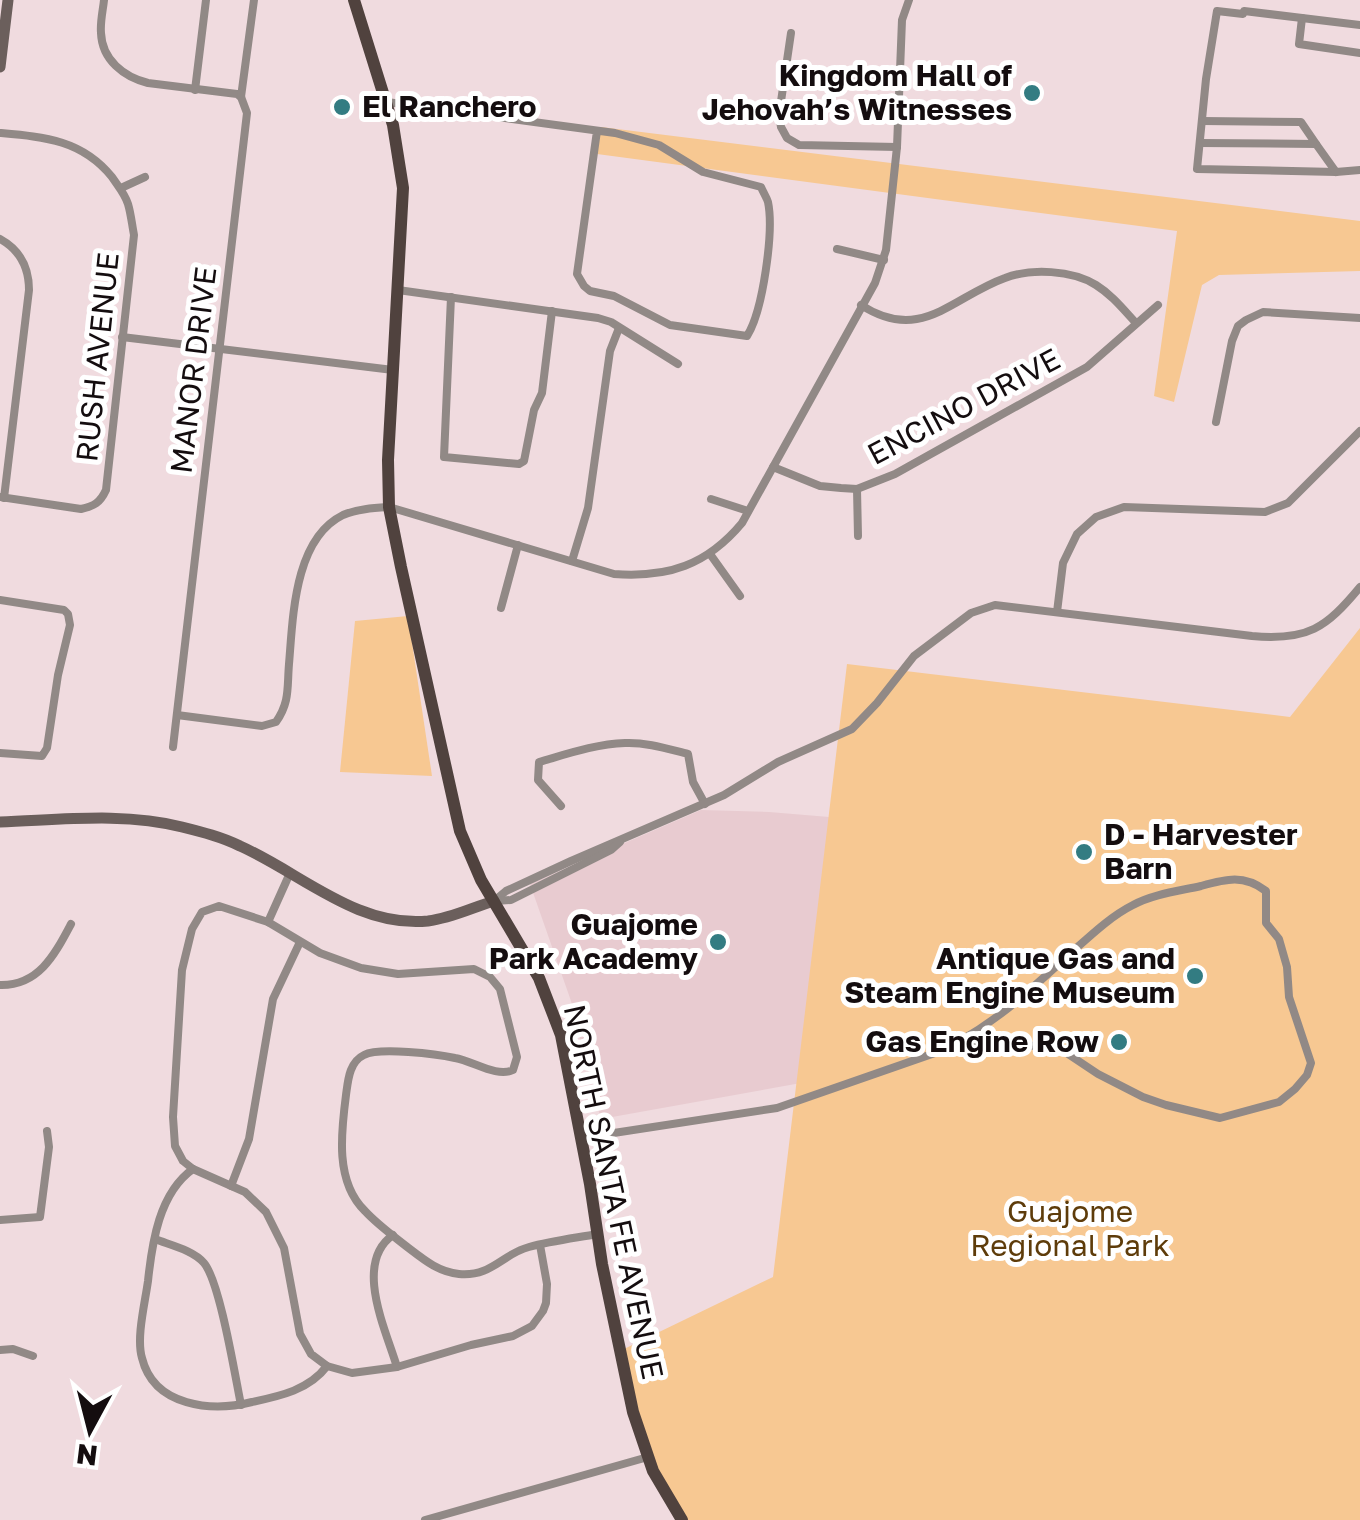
<svg xmlns="http://www.w3.org/2000/svg" width="1360" height="1520" font-family="'Golos Text',sans-serif">
  <style>
    .built { fill: #e8cbd0 }
    .green { fill: #f7c892 }
    .lines { fill: none; stroke-linecap: round; stroke-linejoin: round }
    .street { stroke: #918986; stroke-width: 8 }
    .secondary { stroke: #6b5f5c; stroke-width: 11 }
    .primary { stroke: #50423e; stroke-width: 12 }
    .poi-dot { fill: #337c82; stroke: #fff; stroke-width: 4 }
    .labels { text-anchor: middle; stroke-width: 10; stroke-linejoin: round; paint-order: stroke }
    .poi-label { font-size: 30px; font-weight: bold; fill: #140d0f; stroke: #fff; text-anchor: end }
    .street-label { font-size: 30px; fill: #140d0f; stroke: #fff }
    .park-label { font-size: 30px; fill: #5e3c0a; stroke: #fff }
  </style>
  <rect width="100%" height="100%" fill="#f0dbdf"/>
  <path class="built" d="M701,810L769,812L841,818L851,1074L601,1119L589,1079L571,1001L530,884Z"/>
  <g class="green">
    <path d="M601,127L1360,221V271L1219,275L1202,285L1174,402L1154,396L1177,231L597,154Z"/>
    <path d="M408,616L432,776L340,772L355,621Z"/>
    <path d="M1360,628V1520H687L664,1485L646,1443L624,1349L773,1277L847,664L1290,717Z"/>
  </g>
  <g class="lines">
    <g class="street">
      <path d="M104,0C103,10 100,22 101,33C102,60 124,77 148,83L237,94L241,97"/>
      <path d="M1302,18L1299,44L1360,53"/>
      <path d="M1360,25L1244,11L1243,14L1217,11L1206,79L1197,169L1336,172L1360,170"/>
      <path d="M791,33L779,115L781,127L787,138L799,145L897,147"/>
      <path d="M195,90L206,0"/>
      <path d="M387,102L615,133L659,145L703,172L761,187C763,192 766,196 768,202C774,231 763,311 747,336L670,325L614,296L590,291L584,286L577,274L597,131"/>
      <path d="M1203,121L1301,122L1316,144"/>
      <path d="M0,133C45,137 82,140 112,177C118,186 125,194 128,204C131,214 132,225 134,235L106,490C100,503 94,506 81,509L0,497"/>
      <path d="M1200,143L1316,144L1336,172"/>
      <path d="M121,188L145,177"/>
      <path d="M0,239C20,250 29,268 29,290L4,498"/>
      <path d="M837,249L884,260"/>
      <path d="M398,290L598,318L611,322L678,364"/>
      <path d="M451,297L444,457L519,464L524,461L534,410L542,393L552,311"/>
      <path d="M861,305C921,344 952,297 1005,278C1031,268 1072,270 1096,285C1112,295 1123,309 1136,323"/>
      <path d="M122,337L393,370"/>
      <path d="M1216,422L1232,341L1238,326L1246,320L1263,312L1360,318"/>
      <path d="M773,467L820,486L841,488L857,489L895,474L1087,367L1158,305"/>
      <path d="M857,489L858,536"/>
      <path d="M711,499L748,511"/>
      <path d="M710,554L740,596"/>
      <path d="M572,561L588,508L610,351L619,328"/>
      <path d="M0,600L64,610L68,614L70,625L58,675L47,748L42,756L0,753"/>
      <path d="M501,608L518,545"/>
      <path d="M1057,612L1063,563L1077,534L1096,517L1124,507L1265,512L1288,503L1360,431"/>
      <path d="M177,715L262,726L276,722C290,702 287,688 289,664C293,617 294,539 343,515C357,509 374,508 389,507L614,574C668,578 707,565 742,523L875,283L886,250L897,147L902,20L909,0"/>
      <path d="M173,747L247,113L241,97L254,0"/>
      <path d="M561,806L538,780L539,762C567,754 596,744 625,743C646,742 668,749 688,754L693,782L705,804"/>
      <path d="M494,901L506,891L571,861L724,795L778,762L852,729L877,703L914,656L971,613L995,605L1252,636C1308,641 1326,628 1360,587"/>
      <path d="M494,901L511,900L611,850L620,842"/>
      <path d="M268,922L290,873"/>
      <path d="M0,985C39,986 55,954 71,924"/>
      <path d="M581,1138L777,1108L935,1053C988,1031 1030,990 1072,952C1091,935 1111,916 1133,905C1153,894 1179,891 1201,886C1226,879 1244,874 1266,891V923L1279,939L1287,967L1289,997L1311,1063L1307,1075L1295,1089L1279,1102L1220,1118L1166,1105L1143,1097L1098,1074L1065,1052L1023,1044L951,1046"/>
      <path d="M193,1169C159,1193 152,1243 148,1281C145,1303 136,1338 142,1358C154,1407 212,1412 252,1402C280,1396 309,1390 327,1366"/>
      <path d="M231,1186L249,1139L273,999L300,942"/>
      <path d="M0,1220L40,1217L49,1147L47,1131"/>
      <path d="M393,1235C353,1263 386,1330 397,1367"/>
      <path d="M155,1239C170,1245 193,1250 204,1263C220,1282 235,1376 241,1405"/>
      <path d="M540,1245L547,1284L546,1303L543,1311L532,1326L513,1336L471,1345L397,1367L352,1373L327,1366L311,1354L300,1334L284,1248L266,1212L245,1192L193,1169L183,1161L175,1146L173,1117L182,970L192,929L202,912L219,906L268,922L320,953L361,968L398,974L474,969L490,977L500,989L517,1057L513,1070C497,1078 473,1061 455,1058C437,1054 379,1047 364,1055C349,1062 348,1081 346,1095C341,1133 335,1182 365,1211C377,1224 392,1235 406,1246C423,1259 438,1272 459,1274C492,1277 502,1254 529,1247C551,1241 575,1238 597,1234"/>
      <path d="M0,1350L13,1349L33,1356"/>
      <path d="M425,1520L648,1457"/>
    </g>
    <g class="secondary">
      <path d="M0,67L8,0"/>
      <path d="M0,822C60,820 124,812 182,827C202,832 222,837 240,846C301,873 357,928 428,921C452,918 471,908 494,901"/>
    </g>
    <path class="primary" d="M354,0L393,125L403,188L388,460L389,507L401,567L460,831L481,880L539,978L561,1035L590,1184L602,1264L633,1412L653,1471L682,1520"/>
  </g>
  <g class="poi-dot">
    <circle cx="1032" cy="93" r="10"/>
    <circle cx="342" cy="107" r="10"/>
    <circle cx="1084" cy="852" r="10"/>
    <circle cx="718" cy="942" r="10"/>
    <circle cx="1195" cy="976" r="10"/>
    <circle cx="1119" cy="1042" r="10"/>
  </g>
  <g class="labels">
    <g class="poi-label">
      <text x="1012" y="86">Kingdom Hall of<tspan x="1012" dy="34">Jehovah’s Witnesses</tspan></text>
      <text x="362" y="117" text-anchor="start">El Ranchero</text>
      <text x="1104" y="845" text-anchor="start">D - Harvester<tspan x="1104" dy="34">Barn</tspan></text>
      <text x="698" y="935">Guajome<tspan x="698" dy="34">Park Academy</tspan></text>
      <text x="1175" y="969">Antique Gas and<tspan x="1175" dy="34">Steam Engine Museum</tspan></text>
      <text x="1099" y="1052">Gas Engine Row</text>
    </g>
    <g class="street-label">
      <text transform="translate(98 357) rotate(-84)" y="10">RUSH AVENUE</text>
      <text transform="translate(194 370) rotate(-83)" y="10">MANOR DRIVE</text>
      <text transform="translate(964 407) rotate(-28)" y="10">ENCINO DRIVE</text>
      <text transform="translate(613 1192) rotate(78)" y="10">NORTH SANTA FE AVENUE</text>
    </g>
    <g class="park-label">
      <text x="1070" y="1222">Guajome<tspan x="1070" dy="34">Regional Park</tspan></text>
    </g>
  </g>
  <g transform="translate(90 1430) rotate(187)" stroke="#ffffff" stroke-width="8" paint-order="stroke">
  <path d="M0-8L18 38L0 25L-18 38Z" fill="#140d0f"/>
  <text y="-15" font-size="28" font-weight="bold" text-anchor="middle" fill="#140d0f">N</text>
  </g>
</svg>
